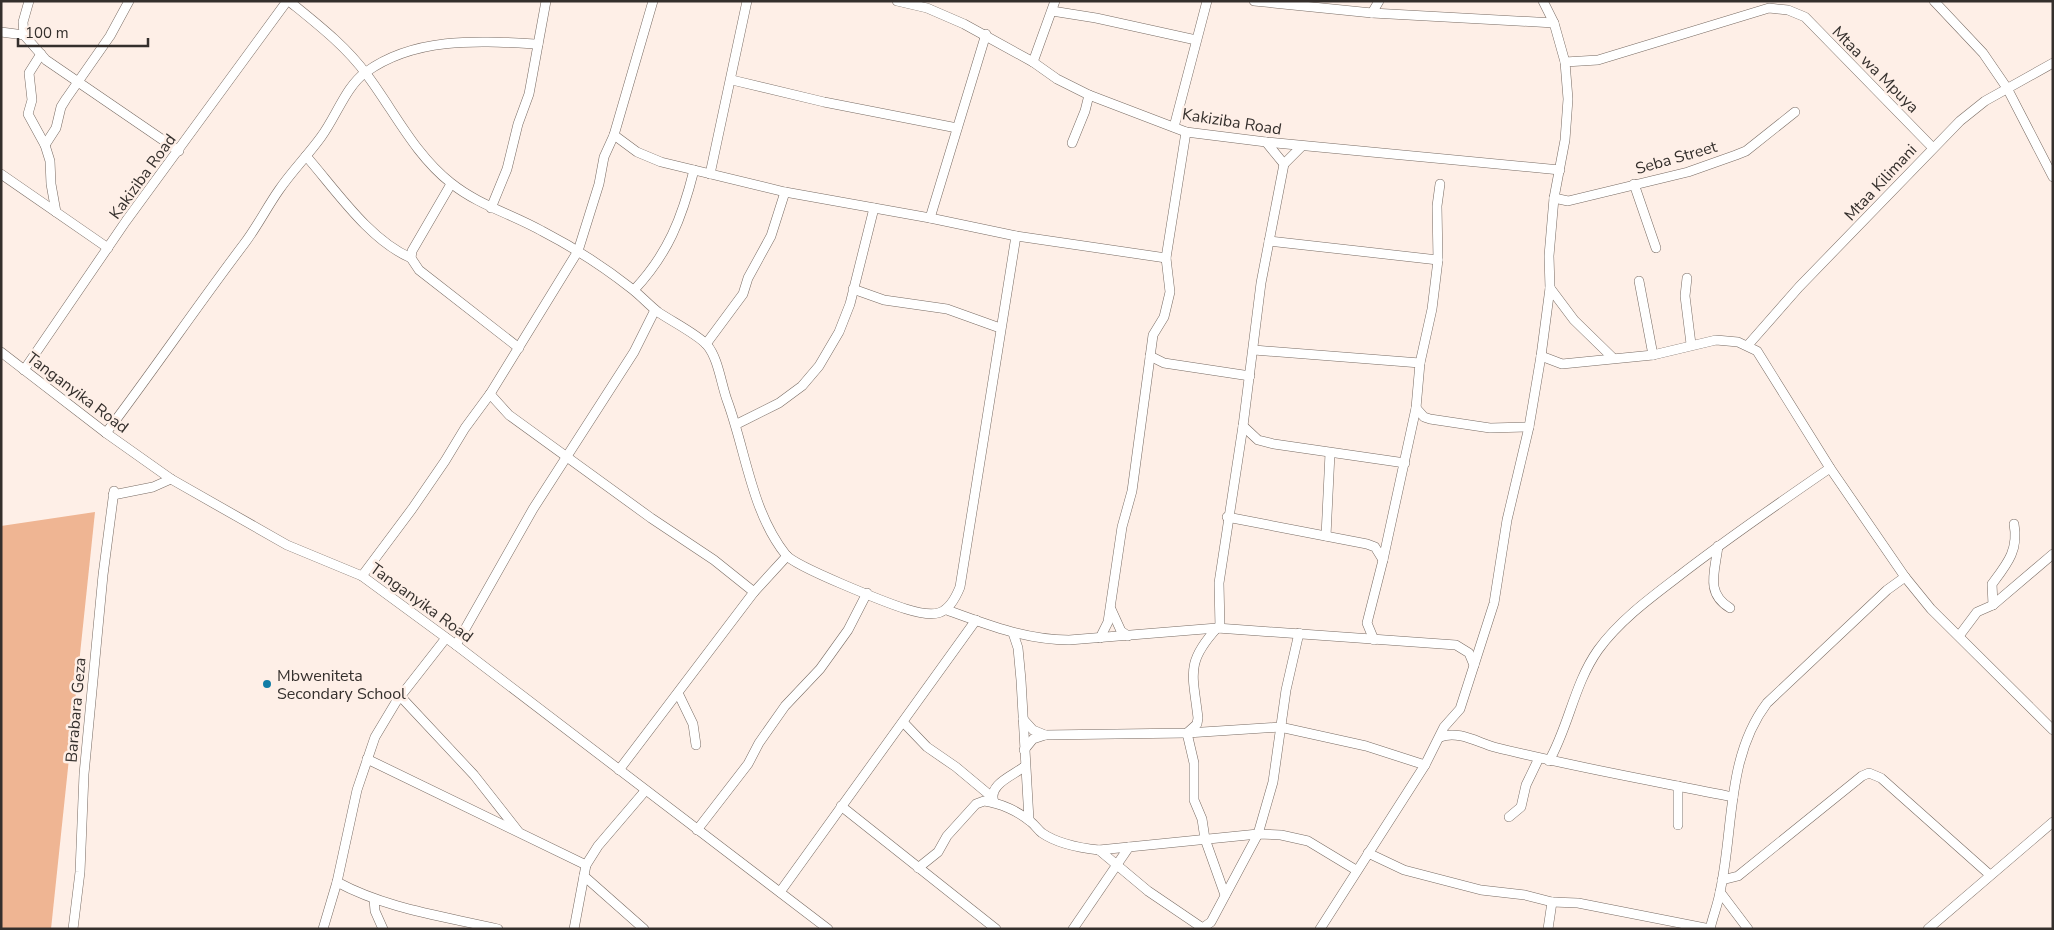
<svg xmlns="http://www.w3.org/2000/svg" width="2054" height="930" font-family="'Nunito Sans',sans-serif">
  <style>
    .green { fill: #efb593 }
    .lines { fill: none; stroke-linecap: round; stroke-linejoin: round }
    .minor-casing { stroke: #786b63; stroke-width: 10 }
    .minor { stroke: #fff; stroke-width: 9 }
    .poi-dot { fill: #127da6; stroke: #feefe7; stroke-width: 2 }
    .labels { text-anchor: middle; stroke-width: 5; stroke-linejoin: round; paint-order: stroke }
    .street-label { font-size: 16px; fill: #342f2c; stroke: #feefe7 }
    .poi-label { font-size: 16px; fill: #342f2c; stroke: #feefe7; text-anchor: start }
  </style>
  <rect width="100%" height="100%" fill="#feefe7"/>
  <path class="green" d="M95,512L51,929H1V526Z"/>
  <g class="lines">
    <defs>
      <g id="minor">
        <path d="M29,1L23,22L24,35L46,60L179,151"/>
        <path d="M289,1C316,23 346,46 367,75C394,111 415,155 451,183C478,205 512,214 542,231C573,247 604,267 632,289C641,296 649,305 658,312C671,321 697,334 707,345C718,358 721,383 727,400C746,451 751,511 786,555C796,567 887,603 906,609C935,618 948,617 960,587L1016,236"/>
        <path d="M897,1L927,8L964,24L1033,62L1057,79L1089,95L1186,132L1266,142L1560,170"/>
        <path d="M1254,1L1372,13L1554,23"/>
        <path d="M1934,1L1983,53L2007,88L2053,177"/>
        <path d="M1052,11L1096,18L1196,40"/>
        <path d="M1372,13L1379,1"/>
        <path d="M1,32L24,35"/>
        <path d="M41,54L29,73L32,100L28,114L45,145L50,161L51,184L56,212"/>
        <path d="M1033,62L1055,1"/>
        <path d="M1565,62L1598,60L1769,8L1788,10L1805,17L1933,148"/>
        <path d="M732,80L824,102L957,128"/>
        <path d="M1174,127L1207,1"/>
        <path d="M614,135L637,152L661,162L785,192L930,218L1016,236L1166,258"/>
        <path d="M1266,142L1284,164"/>
        <path d="M1072,143L1085,111L1089,95"/>
        <path d="M45,145L56,128L61,107L66,99L110,36L129,1"/>
        <path d="M306,156C335,189 369,240 411,258"/>
        <path d="M1,174L108,248"/>
        <path d="M710,174L747,1"/>
        <path d="M451,184L412,251L411,258L419,270L519,348"/>
        <path d="M1634,184L1656,248"/>
        <path d="M1554,198L1568,201L1688,172L1736,155L1746,151L1795,112"/>
        <path d="M491,208L507,169L518,124L529,94L546,1"/>
        <path d="M930,218L986,34"/>
        <path d="M1269,241L1438,260"/>
        <path d="M1687,278L1685,296L1691,344"/>
        <path d="M1639,281L1653,355"/>
        <path d="M1550,288L1574,320L1613,358"/>
        <path d="M853,289L884,300L947,309L1000,328"/>
        <path d="M634,290C668,254 682,218 694,170"/>
        <path d="M706,344L743,294L748,278L771,236L785,192"/>
        <path d="M1748,345L1799,287L1960,121L1985,101L2053,63"/>
        <path d="M1254,350L1420,363"/>
        <path d="M1,352L106,433L171,479L287,545L362,576L456,645L828,929"/>
        <path d="M1150,356L1164,363L1250,376"/>
        <path d="M1541,356L1562,364L1653,355L1716,340L1738,342L1757,351L1830,468L1905,577L1931,609L2053,730"/>
        <path d="M24,370L126,221L287,1"/>
        <path d="M490,394L509,415L651,518L714,560L754,592"/>
        <path d="M1416,408L1424,417L1430,419L1490,428L1529,427"/>
        <path d="M737,424L779,403L802,386L819,366L839,332L850,304L874,208"/>
        <path d="M1243,426L1258,440L1274,444L1405,463"/>
        <path d="M106,433C153,371 197,306 244,244C257,227 267,207 279,190C292,171 308,155 321,137C336,117 346,86 366,72C416,36 480,41 538,44"/>
        <path d="M113,495L153,487L171,479"/>
        <path d="M1227,517L1367,544L1375,547L1383,560"/>
        <path d="M1326,536L1330,453"/>
        <path d="M1718,546C1715,572 1705,593 1730,608"/>
        <path d="M362,576L412,509L445,461L465,428L490,394L578,251L599,184L604,157L614,135L653,1"/>
        <path d="M1993,605L1992,584C2007,564 2019,550 2014,524"/>
        <path d="M1111,609L1121,631L1128,636"/>
        <path d="M947,610C988,625 1026,640 1069,640L1217,628L1456,645L1469,653L1474,665"/>
        <path d="M1217,628C1185,663 1193,674 1198,718L1197,724L1187,733L1194,763V800L1202,819L1205,839L1225,895"/>
        <path d="M1220,628L1219,583L1243,426L1261,283L1284,164L1302,146"/>
        <path d="M1013,633L1018,648L1021,680L1029,820"/>
        <path d="M1959,636L1977,612L1993,605L2053,554"/>
        <path d="M1100,638L1108,622L1122,527L1132,491L1153,335L1164,317L1170,292L1166,258L1186,132"/>
        <path d="M1374,640L1367,623L1383,560L1416,408L1420,363L1432,309L1438,260L1437,206L1440,184"/>
        <path d="M456,645L533,509L634,352L655,310"/>
        <path d="M678,693L693,724L696,745"/>
        <path d="M401,697L474,775L518,831"/>
        <path d="M1023,719L1033,730L1045,735"/>
        <path d="M903,722L927,747L956,767L992,797"/>
        <path d="M1440,737C1458,730 1477,742 1494,747C1573,767 1654,781 1733,797"/>
        <path d="M1024,750L1033,739L1045,735L1187,733L1280,727L1366,746L1425,765"/>
        <path d="M367,759L586,865"/>
        <path d="M1549,761C1569,726 1574,684 1598,650C1619,621 1650,598 1679,576C1728,538 1779,503 1830,468"/>
        <path d="M619,770L754,592L787,556"/>
        <path d="M994,802C987,784 1015,775 1025,766"/>
        <path d="M841,806L996,929"/>
        <path d="M1509,817L1521,807L1526,785L1539,758"/>
        <path d="M1678,825V786"/>
        <path d="M697,830L748,764L759,743L785,706L820,669L848,630L867,593"/>
        <path d="M1099,850L1148,891L1201,927H1204L1211,922L1258,834L1273,782L1286,690L1299,633"/>
        <path d="M1368,853L1404,870L1481,890L1525,895L1552,902L1578,903L1710,929"/>
        <path d="M918,868L938,852L947,836L976,804L984,801C1000,803 1018,811 1031,822C1035,825 1038,830 1042,833C1058,844 1080,848 1099,850L1258,834L1281,835L1308,841L1356,870"/>
        <path d="M584,876L644,929"/>
        <path d="M1722,880L1738,876L1862,776L1869,773L1881,778L1990,875"/>
        <path d="M337,882C387,909 443,916 498,929"/>
        <path d="M780,892L976,620"/>
        <path d="M1720,892L1748,929"/>
        <path d="M374,899L375,911L383,929"/>
        <path d="M73,929L80,872L84,774L103,575L114,491"/>
        <path d="M323,929L337,882L357,790L375,737L396,702L446,638"/>
        <path d="M574,929L586,865L598,846L645,791"/>
        <path d="M1073,929L1129,847"/>
        <path d="M1320,929L1425,765L1444,727L1460,709L1494,603L1507,520L1529,427L1541,356L1550,288L1549,256L1554,198L1565,140L1568,99L1565,62L1554,23L1543,1"/>
        <path d="M1548,929L1552,902"/>
        <path d="M1710,929C1713,916 1718,904 1720,892C1734,829 1726,757 1767,703L1887,590L1905,577"/>
        <path d="M1928,929L2053,822"/>
      </g>
    </defs>
    <use href="#minor" class="minor-casing"/>
    <use href="#minor" class="minor"/>
  </g>
  <circle class="poi-dot" cx="267" cy="684" r="5"/>
  <g class="labels">
    <g class="street-label">
      <text transform="translate(1876 69) rotate(45)" y="6">Mtaa wa Mpuya</text>
      <text transform="translate(1232 121) rotate(9)" y="6">Kakiziba Road</text>
      <text transform="translate(1676 157) rotate(-16)" y="6">Seba Street</text>
      <text transform="translate(142 176) rotate(-54)" y="6">Kakiziba Road</text>
      <text transform="translate(1880 182) rotate(-47)" y="6">Mtaa Kilimani</text>
      <text transform="translate(78 392) rotate(37)" y="6">Tanganyika Road</text>
      <text transform="translate(422 602) rotate(36)" y="6">Tanganyika Road</text>
      <text transform="translate(75 710) rotate(-85)" y="6">Barabara Geza</text>
    </g>
    <g class="poi-label">
      <text x="277" y="681">Mbweniteta<tspan x="277" dy="18">Secondary School</tspan></text>
    </g>
  </g>
  <rect width="2054" height="930" fill="none" stroke="#342f2c" stroke-width="5"/>
  <path d="M18 38v8h130v-8" fill="none" stroke="#342f2c" stroke-width="2.5"/>
  <text x="25" y="38" font-size="15" fill="#342f2c" stroke="#feefe7" stroke-width="4" paint-order="stroke">100 m</text>
</svg>
